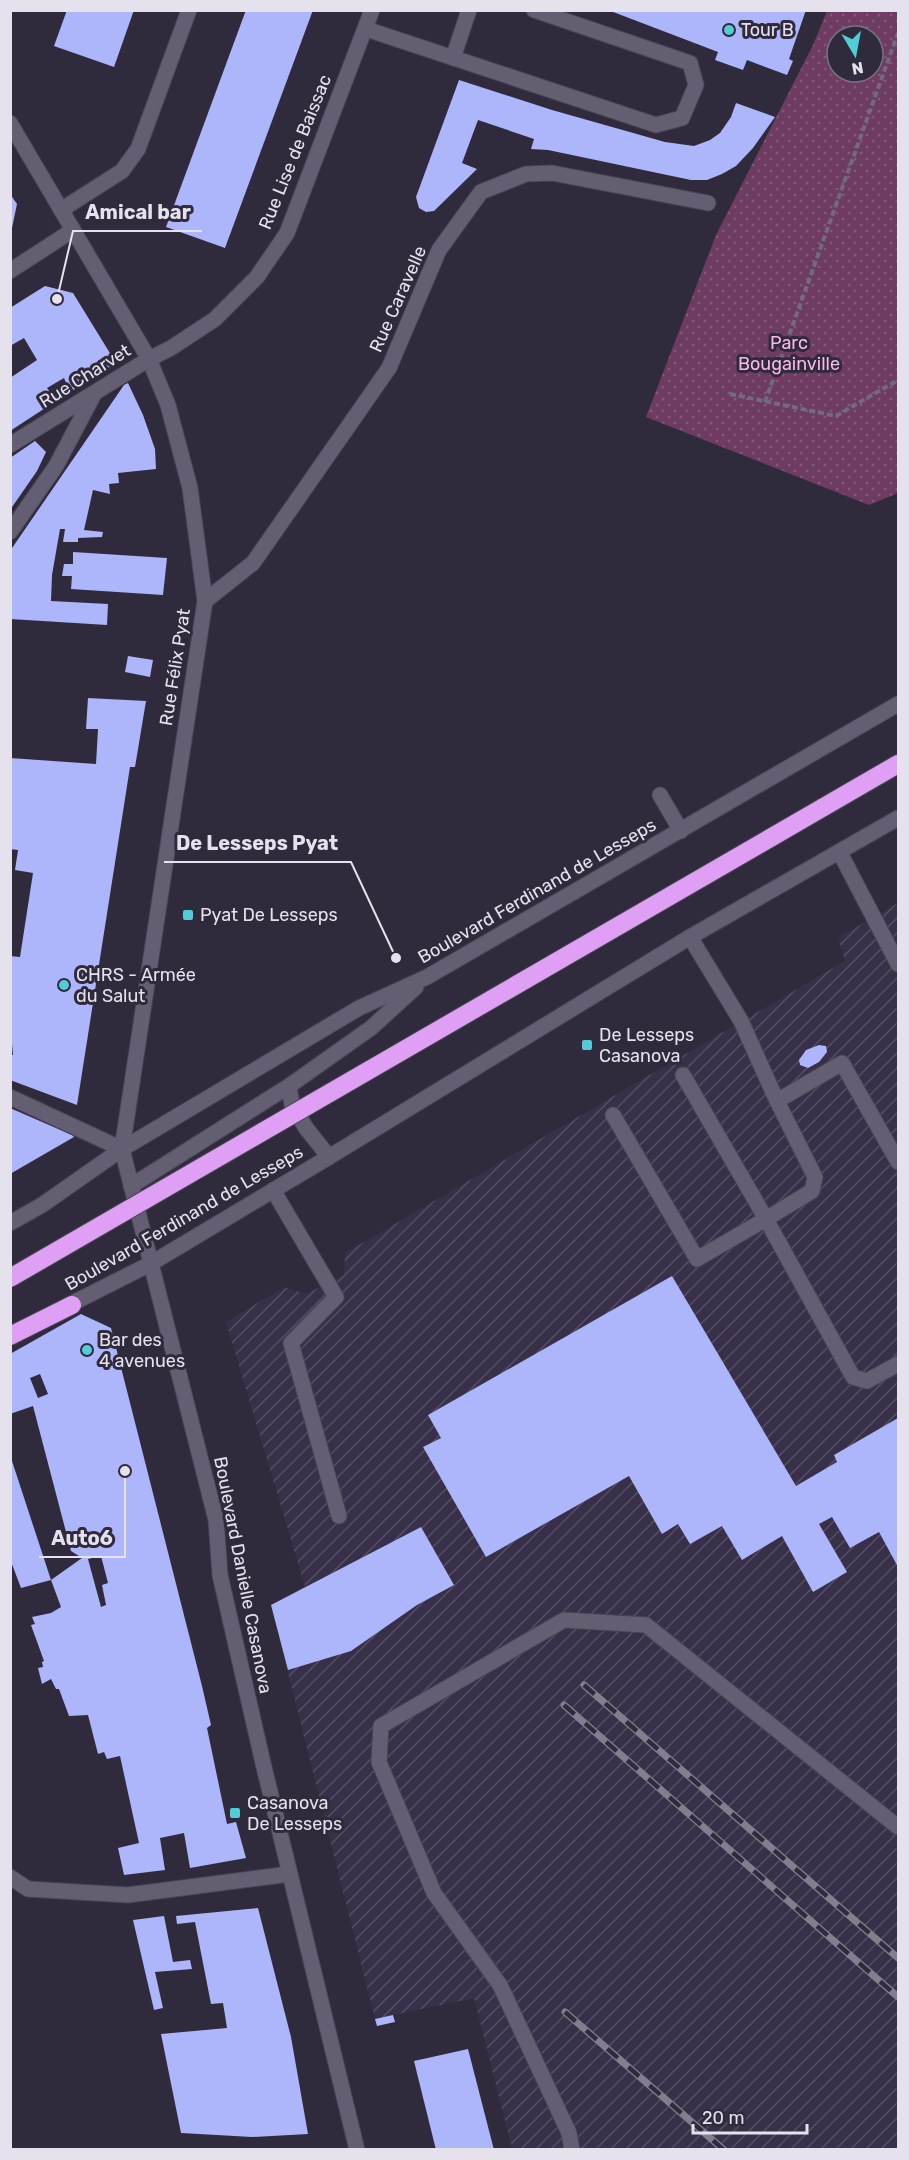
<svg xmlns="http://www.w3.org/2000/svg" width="909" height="2160" font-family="Rubik,sans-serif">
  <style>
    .industrial { fill: url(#industrial-furrows) }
    .park { fill: url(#park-dots); fill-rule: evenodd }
    .building { fill: #adb5fb; fill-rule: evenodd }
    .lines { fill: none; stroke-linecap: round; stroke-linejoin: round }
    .lane-casing { stroke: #494554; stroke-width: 17 }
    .street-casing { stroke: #494554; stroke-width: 17 }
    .secondary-casing { stroke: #494554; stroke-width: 17 }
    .highway-casing { stroke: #494554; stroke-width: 20 }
    .path { stroke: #716c7d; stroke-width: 4; stroke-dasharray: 6 3; stroke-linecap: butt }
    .lane { stroke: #645e73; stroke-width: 15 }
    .street { stroke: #645e73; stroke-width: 15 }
    .secondary { stroke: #645e73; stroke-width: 15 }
    .highway { stroke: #df9ff4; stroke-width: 18 }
    .rail-casing { stroke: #837e8e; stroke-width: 7 }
    .rail { stroke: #302a3d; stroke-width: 4.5; stroke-dasharray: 14; stroke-linecap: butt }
    .highway-bridge-casing { stroke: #494554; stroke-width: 20; stroke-linecap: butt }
    .highway-bridge { stroke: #df9ff4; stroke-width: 18 }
    .poi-dot { fill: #52ccd6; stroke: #302a3d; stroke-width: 2 }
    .labels { text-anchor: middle; stroke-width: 6; stroke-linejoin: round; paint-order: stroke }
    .poi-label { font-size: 18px; fill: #e5e2ee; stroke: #302a3d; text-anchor: start }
    .street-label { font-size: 18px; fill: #e5e2ee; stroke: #302a3d }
    .park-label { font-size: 18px; fill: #f8b9e7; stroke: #302a3d }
    .leader { fill: none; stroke: #e5e2ee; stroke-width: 2 }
    .callout-dot { fill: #e5e2ee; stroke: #302a3d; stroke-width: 2 }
    .callout-label { font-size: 20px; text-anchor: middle; font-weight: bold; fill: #e5e2ee; stroke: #302a3d; stroke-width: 6; stroke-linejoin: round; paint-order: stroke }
  </style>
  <defs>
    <pattern id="industrial-furrows" width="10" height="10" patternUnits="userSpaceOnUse" patternTransform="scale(1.5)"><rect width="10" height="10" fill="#383049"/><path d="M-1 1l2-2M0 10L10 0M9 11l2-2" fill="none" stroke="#554e64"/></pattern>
    <pattern id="park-dots" width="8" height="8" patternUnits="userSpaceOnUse" patternTransform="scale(1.5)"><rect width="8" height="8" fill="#6e3c62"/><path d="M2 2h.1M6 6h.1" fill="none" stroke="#835879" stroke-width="1.8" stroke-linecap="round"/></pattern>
  </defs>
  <rect width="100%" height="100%" fill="#302a3d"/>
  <path class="industrial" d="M898,903V2149H512L474,1998L375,2019L271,1605L305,1587L226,1322L284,1287L306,1294L344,1275L345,1253L845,961L838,938Z"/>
  <path class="park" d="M827,11H898V493L869,505L646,417L716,235L813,45ZM837,36H873V72H837Z"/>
  <g class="building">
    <path d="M67,10H134L114,67L54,46Z"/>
    <path d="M246,10H313L225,248L166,227Z"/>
    <path d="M608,10H806L789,59L793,61L787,75L747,60L743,70L715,60L718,52Z"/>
    <path d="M459,80L552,110L665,142L694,146L710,140L720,133L731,117L736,103L775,117L753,148L736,166L722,174L707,180H691L548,150L531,149L534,139L478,120L462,163L477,169L434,211L426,212L419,208L416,197Z"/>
    <path d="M10,194L17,204L12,228H10Z"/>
    <path d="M45,286L73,293L116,363L70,392L64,378L47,388L56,401L10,431V378L37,360L24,338L10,346V308Z"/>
    <path d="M128,383L143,415L155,449L156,469L118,473L119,483L109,484L110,494L93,490L84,530L103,532L102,537L78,538V542H63L65,529H60L52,575L51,601L108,604L107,625L10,619V551L124,385Z"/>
    <path d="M35,441L46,452L37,471L10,510V458Z"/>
    <path d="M73,552L167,558L163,595L71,589L72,576H62L64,564H73Z"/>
    <path d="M128,656L153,660L150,677L125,672Z"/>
    <path d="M88,698L146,701L135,767H130L77,1105L10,1080V1054L13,1055L10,1021V956L20,957L33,873L15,870L18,850L10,849V758L96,764L98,729H86Z"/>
    <path d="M819,1045L826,1046L827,1052L819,1062L808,1068L800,1065L799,1060L806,1050Z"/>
    <path d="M10,1108L72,1135L74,1137L10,1174Z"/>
    <path d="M672,1276L796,1486L837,1462L834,1455L898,1418V1567L879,1532L850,1548L832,1517L819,1524L847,1572L813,1592L782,1536L742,1560L722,1526L690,1544L678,1524L662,1534L629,1476L486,1557L423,1447L441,1438L428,1415Z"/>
    <path d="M81,1314L111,1328L202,1686L211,1725L207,1728L227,1824L236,1822L246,1858L190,1868L184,1833L160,1838L165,1870L124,1875L118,1848L139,1843L120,1756L107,1759L104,1752L98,1754L88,1715L69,1716L59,1689H56L51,1679L42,1684L38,1668L43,1667L42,1662L44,1661L31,1625L35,1624L32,1617L51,1613L61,1607L51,1580L82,1558L71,1551L33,1406L10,1414V1354ZM40,1374L48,1394L38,1398L30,1378ZM101,1556L108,1583L102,1585L106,1605L101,1607L88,1559Z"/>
    <path d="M11,1458L51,1580L21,1588L10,1559Z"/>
    <path d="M421,1527L454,1585L417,1605L351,1651L288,1670L271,1605Z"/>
    <path d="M258,1908L291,2037L308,2134L252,2137L181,2133L161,2034L227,2028L223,2003L211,2004L195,1922L177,1924L176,1916Z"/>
    <path d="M164,1916L173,1962L190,1960L192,1969L155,1972L163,2008L154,2010L133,1920Z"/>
    <path d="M393,2015L395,2022L377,2026L375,2019Z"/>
    <path d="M468,2049L494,2150H436L414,2061Z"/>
  </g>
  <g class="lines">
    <defs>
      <g id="lane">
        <path d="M366,29L656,125L682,118L696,85L690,63L534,10"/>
        <path d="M453,58L469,10"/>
        <path d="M660,795L681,831"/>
        <path d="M840,853L898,964"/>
        <path d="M690,937L741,1021L777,1101L815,1177L812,1191L766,1219L853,1377L867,1381L898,1364"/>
        <path d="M10,1097L122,1149"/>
        <path d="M777,1101L842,1063L898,1162"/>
        <path d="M613,1115L697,1259L766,1219L683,1075"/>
        <path d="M273,1190L336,1297L291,1343L339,1516"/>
        <path d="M10,1877L28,1889L128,1895L290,1874"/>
        <path d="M572,2150L569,2133L500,1985L434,1893L379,1762L381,1726L564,1620L646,1625L898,1827"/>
      </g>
      <g id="street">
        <path d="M10,123L149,359L168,405L190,488L205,601L122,1149"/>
        <path d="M61,210L122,171L138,149L189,10"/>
        <path d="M10,271L73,230"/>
        <path d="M10,445L149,359L171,348L215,319L257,277L287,233L372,10"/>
        <path d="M10,532L56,466L94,394"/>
        <path d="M205,601L253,563L389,368L439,250L481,192L526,174L552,173L708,203"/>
      </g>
      <g id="secondary">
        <path d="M289,1086L292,1105L306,1128L329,1157"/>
        <path d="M122,1149L216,1520L220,1575L263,1763L357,2150"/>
        <path d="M131,1186L289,1086L371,1028L416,987"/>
        <path d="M10,1223L42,1205L122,1149L359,1008L427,977L898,704"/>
        <path d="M63,1308L150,1264L329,1157L690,937L898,818"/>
      </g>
      <g id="highway">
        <path d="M822,808L898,764"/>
        <path d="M10,1336L72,1305"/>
      </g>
    </defs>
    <use href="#lane" class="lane-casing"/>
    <use href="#street" class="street-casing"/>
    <use href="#secondary" class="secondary-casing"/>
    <use href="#highway" class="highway-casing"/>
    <g class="path">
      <path d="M730,394L836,416L898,380"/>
      <path d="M765,402L898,33"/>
    </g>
    <use href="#lane" class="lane"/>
    <use href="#street" class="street"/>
    <use href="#secondary" class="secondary"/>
    <use href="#highway" class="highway"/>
    <defs>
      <g id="rail">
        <path d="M584,1685L898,1958"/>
        <path d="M564,1705L898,1997"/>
        <path d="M565,2012L724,2150"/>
      </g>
    </defs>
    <use href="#rail" class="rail-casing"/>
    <use href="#rail" class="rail"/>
    <defs>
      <path id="highway-bridge" d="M10,1278L822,808"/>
    </defs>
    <use href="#highway-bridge" class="highway-bridge-casing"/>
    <use href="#highway-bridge" class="highway-bridge"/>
  </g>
  <g class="poi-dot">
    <circle cx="729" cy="30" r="6"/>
    <rect x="182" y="909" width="12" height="12" rx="3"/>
    <circle cx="64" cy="985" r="6"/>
    <rect x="581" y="1039" width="12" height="12" rx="3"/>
    <circle cx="87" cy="1350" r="6"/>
    <rect x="229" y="1807" width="12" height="12" rx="3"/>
  </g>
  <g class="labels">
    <g class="poi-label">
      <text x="741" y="36">Tour B</text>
      <text x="200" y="921">Pyat De Lesseps</text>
      <text x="76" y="981">CHRS - Armée<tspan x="76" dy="21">du Salut</tspan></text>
      <text x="599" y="1041">De Lesseps<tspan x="599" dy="21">Casanova</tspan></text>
      <text x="99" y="1346">Bar des<tspan x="99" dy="21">4 avenues</tspan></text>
      <text x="247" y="1809">Casanova<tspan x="247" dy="21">De Lesseps</tspan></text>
    </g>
    <g class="street-label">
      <text transform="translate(295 152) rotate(-68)" y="6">Rue Lise de Baissac</text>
      <text transform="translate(398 299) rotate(-66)" y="6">Rue Caravelle</text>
      <text transform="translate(85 376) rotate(-32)" y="6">Rue Charvet</text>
      <text transform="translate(175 667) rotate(-81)" y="6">Rue Félix Pyat</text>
      <text transform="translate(537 891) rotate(-30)" y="6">Boulevard Ferdinand de Lesseps</text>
      <text transform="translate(184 1218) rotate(-30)" y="6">Boulevard Ferdinand de Lesseps</text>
      <text transform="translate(243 1575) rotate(79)" y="6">Boulevard Danielle Casanova</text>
    </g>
    <g class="park-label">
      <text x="789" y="349">Parc<tspan x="789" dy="21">Bougainville</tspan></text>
    </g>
  </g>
  <path class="leader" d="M57 299L73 231H202M396 958L351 862H164M125 1471L125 1557H39"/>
  <g class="callout-dot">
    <circle cx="57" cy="299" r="6"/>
    <circle cx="396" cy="958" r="6"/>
    <circle cx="125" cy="1471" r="6"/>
  </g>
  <g class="callout-label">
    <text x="138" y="219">Amical bar</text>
    <text x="257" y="850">De Lesseps Pyat</text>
    <text x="82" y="1545">Auto6</text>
  </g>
  <rect width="909" height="2160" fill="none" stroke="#e5e2ee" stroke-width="24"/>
  <g transform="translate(855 54) rotate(170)"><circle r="28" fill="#302a3d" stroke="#787484" stroke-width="1.5"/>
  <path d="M0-4.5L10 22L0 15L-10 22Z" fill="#52ccd6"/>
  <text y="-9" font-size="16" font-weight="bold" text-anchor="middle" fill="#e5e2ee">N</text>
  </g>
  <path d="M693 2124v9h114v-9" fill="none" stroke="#e5e2ee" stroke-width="3"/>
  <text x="702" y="2124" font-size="18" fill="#e5e2ee" stroke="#302a3d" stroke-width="4.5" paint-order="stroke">20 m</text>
</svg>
